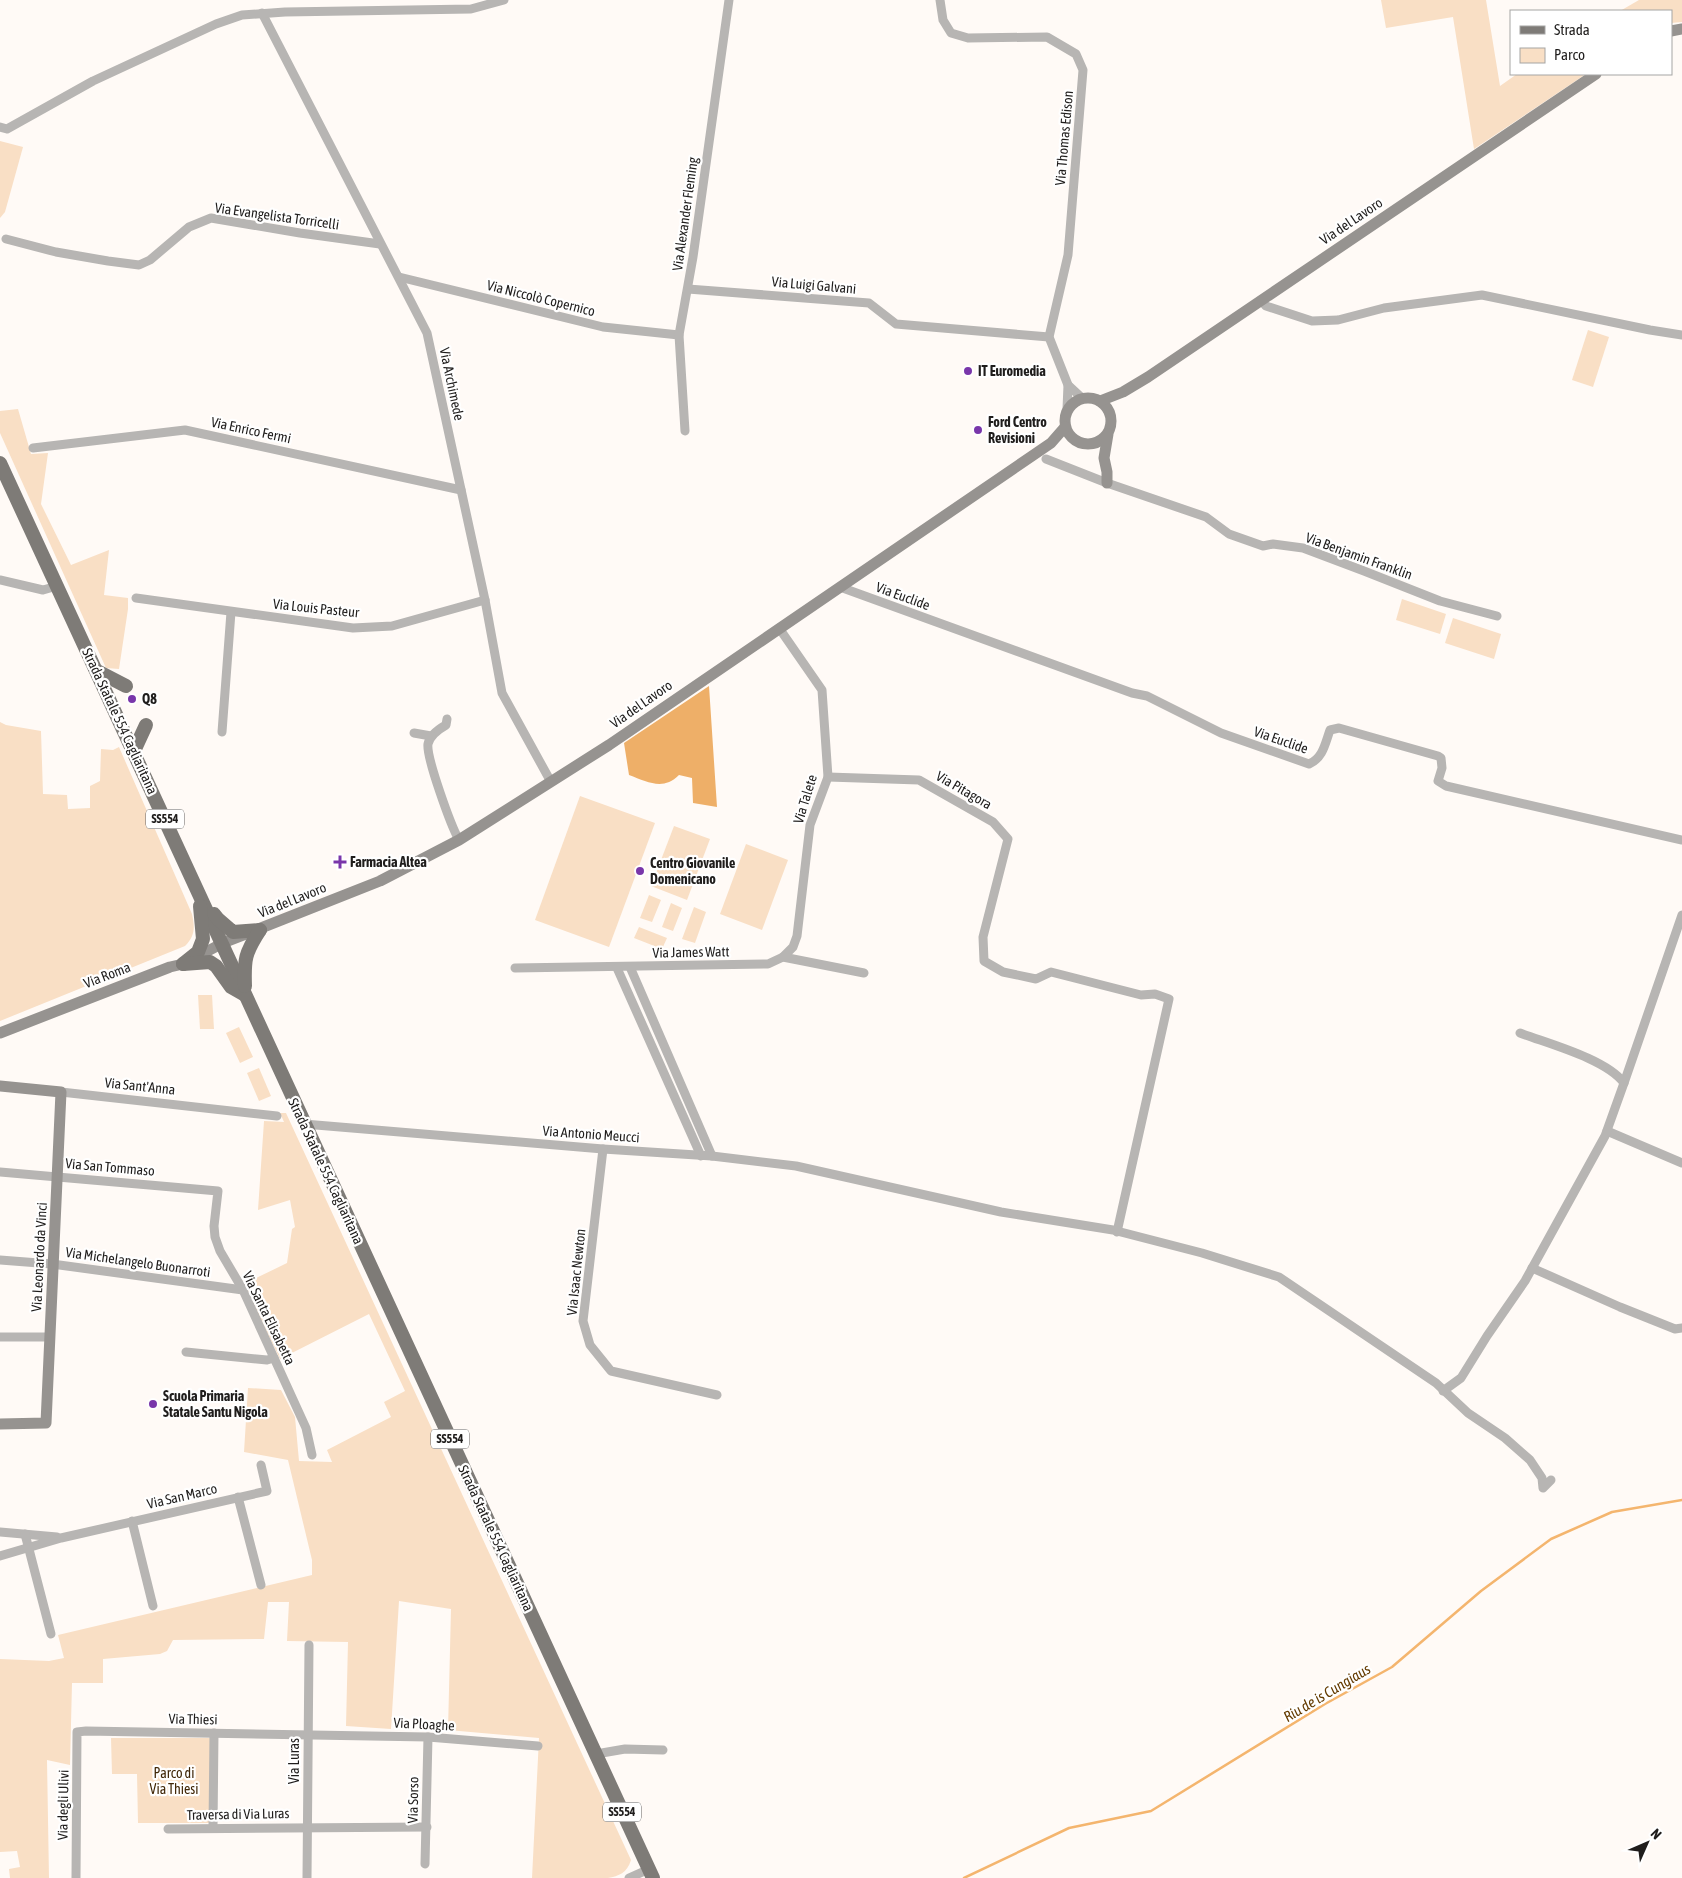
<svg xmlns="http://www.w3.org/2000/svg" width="1682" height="1878" font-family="'Asap Condensed',sans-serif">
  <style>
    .green { fill: #f9dfc5 }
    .forest { fill: #eeaf68 }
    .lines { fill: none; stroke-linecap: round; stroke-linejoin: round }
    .stream { stroke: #f4b56e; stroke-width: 2.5 }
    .street { stroke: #b7b5b3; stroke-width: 9 }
    .secondary { stroke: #969390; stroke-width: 11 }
    .primary { stroke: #7e7b77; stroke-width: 14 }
    .poi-dot { fill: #7936aa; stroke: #fff; stroke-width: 2 }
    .labels { text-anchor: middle; stroke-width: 4.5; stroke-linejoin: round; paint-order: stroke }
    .shield { fill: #fff; stroke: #626160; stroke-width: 1 }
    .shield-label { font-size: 12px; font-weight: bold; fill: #1f1d1c }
    .street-label { font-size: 14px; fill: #1f1d1c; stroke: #fff }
    .poi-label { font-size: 14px; font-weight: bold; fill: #1f1d1c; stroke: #fff; text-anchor: start }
    .park-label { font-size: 14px; fill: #402707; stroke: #fff }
    .water-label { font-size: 15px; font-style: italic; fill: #643b00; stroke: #fff }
  </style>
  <rect width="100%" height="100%" fill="#fffaf6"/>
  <g class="green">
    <path d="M1381,0H1486L1500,86L1517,74H1586L1474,149L1453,17L1386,28Z"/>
    <path d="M1639,0H1682V22L1671,23V11H1620Z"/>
    <path d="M0,141L23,147L5,212L0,218Z"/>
    <path d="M1588,330L1609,337L1593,387L1572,380Z"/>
    <path d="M18,409L31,454L48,453L41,504L71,565L109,550L104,595L128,598V609L119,669L106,668L0,433V411Z"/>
    <path d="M1402,599L1446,614L1440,634L1396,620Z"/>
    <path d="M1453,618L1501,634L1494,659L1445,643Z"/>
    <path d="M0,722L6,725L41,731L43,794L67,795L68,809L90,808V786L100,781L101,749L113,750L119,747L192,914C195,928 195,936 185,946L0,1021Z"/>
    <path d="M580,796L655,823L609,947L535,920Z"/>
    <path d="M674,826L710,839L687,900L651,886Z"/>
    <path d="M746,844L788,860L762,930L720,914Z"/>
    <path d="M649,895L661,900L652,922L640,918Z"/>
    <path d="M671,903L682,908L673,931L662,927Z"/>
    <path d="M694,907L706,912L695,943L682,939Z"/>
    <path d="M639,927L667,938L662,949L634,938Z"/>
    <path d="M198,995H212L214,1029H200Z"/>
    <path d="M239,1027L253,1057L240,1063L226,1033Z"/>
    <path d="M259,1068L271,1096L259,1101L247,1073Z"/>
    <path d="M280,1113H286L631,1860C627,1873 619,1876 608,1878H532L539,1738L448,1730L451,1609L399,1601L391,1729L346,1726L348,1642L287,1641L289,1602H268L264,1639L173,1640L167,1651L160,1654L103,1659V1683H72L70,1765L47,1760L49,1878H10L9,1869L20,1867L17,1851L0,1852V1659L49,1661L64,1658L58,1635L312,1575V1560L288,1460L244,1452L248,1388L281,1390L295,1417L299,1461L332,1462L327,1450L391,1417L384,1402L405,1391L369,1314L280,1359L244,1284L287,1263L292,1229L295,1227L290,1200L258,1210L264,1121L284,1122Z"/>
    <path d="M111,1738H210L211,1823H138L137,1774H112Z"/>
  </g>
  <path class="forest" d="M709,686L717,807L693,803L692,778L679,775C663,791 648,782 629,775L624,743Z"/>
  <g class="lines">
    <path class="stream" d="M964,1878L1069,1828L1151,1811L1325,1704L1392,1667L1481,1591L1551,1539L1612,1512L1682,1500"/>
    <g class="street">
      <path d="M940,0L943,20L951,33L968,38L1047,37L1076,54L1083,70L1068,255L1049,337L1068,385L1067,409"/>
      <path d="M262,13L427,333L485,600L502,693L551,782"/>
      <path d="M0,127L7,129L93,81L216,24L242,15L285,12L471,9L504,0"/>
      <path d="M6,239L56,252L108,261L139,265L150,260L189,227L211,218L300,233L380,244"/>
      <path d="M399,277L603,327L679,335"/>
      <path d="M688,289L869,303L896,324L1049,337"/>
      <path d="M1261,300L1266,306L1312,321L1338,320L1384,308L1482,295L1650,330L1682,335"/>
      <path d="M1068,385L1082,398"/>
      <path d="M685,431L679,335L693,257L729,0"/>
      <path d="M33,448L185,430L461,490"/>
      <path d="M1046,459L1107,483L1206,517L1229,534L1263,546L1273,544L1303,548L1364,571L1440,601L1497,616"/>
      <path d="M0,580L43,590L57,586"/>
      <path d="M840,587L1132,693L1147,696L1221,733L1309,764C1323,758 1325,744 1330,730L1339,728L1438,756L1441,758L1442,768L1438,781L1446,786L1682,840"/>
      <path d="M136,598L353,628L392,626L485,600"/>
      <path d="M779,628L822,690L828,777L810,825L797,936L793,947L783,957"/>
      <path d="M447,719L446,725C439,729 430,735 428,744C426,757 451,826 459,840"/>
      <path d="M222,732L231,612"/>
      <path d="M414,733L431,736"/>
      <path d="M828,777L919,780L993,822L1008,839L983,937L984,961L1003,972L1036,979L1051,972L1141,995L1155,994L1169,999L1117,1232"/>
      <path d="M630,967L712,1156"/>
      <path d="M515,968L768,964L783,957L864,973"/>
      <path d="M617,968L701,1156"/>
      <path d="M1624,1083L1682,915"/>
      <path d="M61,1092L277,1116"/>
      <path d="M304,1124L603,1149L712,1156L796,1166L1001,1212L1113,1230L1202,1253L1279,1277L1436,1383L1468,1413L1505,1438L1530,1460L1542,1478L1543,1488L1551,1480"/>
      <path d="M1607,1131L1682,1163"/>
      <path d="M603,1149L583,1321L590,1345L611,1371L717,1395"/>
      <path d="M0,1172L218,1191L214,1226L215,1237L220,1251L243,1290L306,1428L312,1455"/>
      <path d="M0,1260L52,1264L243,1290"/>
      <path d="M1532,1268L1620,1307L1675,1329L1682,1328"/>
      <path d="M0,1337H50"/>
      <path d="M186,1352L267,1360L274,1358"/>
      <path d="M1443,1391L1461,1378L1487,1336L1525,1281L1605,1136L1624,1083C1606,1059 1549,1044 1520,1033"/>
      <path d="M238,1497L261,1585"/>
      <path d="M132,1521L153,1606"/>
      <path d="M0,1532L57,1537"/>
      <path d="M25,1534L51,1634"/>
      <path d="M0,1556L61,1538L267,1491L261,1465"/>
      <path d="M596,1754L625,1749L663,1750"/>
      <path d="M213,1828L214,1733"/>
      <path d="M168,1829L427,1827"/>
      <path d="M425,1864L428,1737"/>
      <path d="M76,1878L77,1732L86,1731L428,1737L538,1746"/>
      <path d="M307,1878L309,1645"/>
      <path d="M629,1878L649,1869"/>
    </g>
    <g class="secondary">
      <path d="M1671,31L1682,29"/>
      <circle cx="1088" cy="421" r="23"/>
      <path d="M1100,401L1123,392L1148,377L1596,74"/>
      <path d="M1107,483V472L1104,458L1108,434"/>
      <path d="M0,1033L170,967L183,964L223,943L380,881L459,840L609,745L1032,456L1051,443L1065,427"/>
      <path d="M0,1086L61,1092L46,1423L0,1424"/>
    </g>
    <g class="primary">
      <path d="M0,463L653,1878"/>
      <path d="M97,671L126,686"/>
      <path d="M134,751L146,725"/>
      <path d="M214,914L218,919L233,932L260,930"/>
      <path d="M183,964L198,952L203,939L200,906"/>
      <path d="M183,964L210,962L216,966L231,987L245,995"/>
      <path d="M245,986C244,959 245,953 260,930"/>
    </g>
  </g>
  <g class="poi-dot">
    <circle cx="968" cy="371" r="5"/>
    <circle cx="978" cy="430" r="5"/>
    <circle cx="132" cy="699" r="5"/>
    <path d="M337.5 854.5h5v5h5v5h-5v5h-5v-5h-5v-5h5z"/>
    <circle cx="640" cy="871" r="5"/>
    <circle cx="153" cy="1404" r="5"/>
  </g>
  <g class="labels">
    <g class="shield">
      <rect x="146" y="809.5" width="38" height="19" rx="4"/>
      <rect x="431" y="1429.5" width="38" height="19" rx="4"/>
      <rect x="603" y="1802.5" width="38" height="19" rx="4"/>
    </g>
    <g class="shield-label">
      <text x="165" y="823">SS554</text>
      <text x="450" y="1443">SS554</text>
      <text x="622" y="1816">SS554</text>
    </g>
    <g class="street-label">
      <text transform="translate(1064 138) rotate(-85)" y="5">Via Thomas Edison</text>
      <text transform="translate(685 214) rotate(-82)" y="5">Via Alexander Fleming</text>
      <text transform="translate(277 216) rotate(8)" y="5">Via Evangelista Torricelli</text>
      <text transform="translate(1351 221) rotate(-34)" y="5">Via del Lavoro</text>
      <text transform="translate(814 285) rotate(5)" y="5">Via Luigi Galvani</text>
      <text transform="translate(541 298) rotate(14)" y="5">Via Niccolò Copernico</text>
      <text transform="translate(452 384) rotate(78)" y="5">Via Archimede</text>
      <text transform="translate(251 430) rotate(12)" y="5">Via Enrico Fermi</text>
      <text transform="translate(1359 556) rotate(20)" y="5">Via Benjamin Franklin</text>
      <text transform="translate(903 596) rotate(20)" y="5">Via Euclide</text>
      <text transform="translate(316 608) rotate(6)" y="5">Via Louis Pasteur</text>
      <text transform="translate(641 704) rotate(-35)" y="5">Via del Lavoro</text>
      <text transform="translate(120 721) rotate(65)" y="5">Strada Statale 554 Cagliaritana</text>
      <text transform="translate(1281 740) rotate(19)" y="5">Via Euclide</text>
      <text transform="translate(964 790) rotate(30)" y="5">Via Pitagora</text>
      <text transform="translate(805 799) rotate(-73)" y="5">Via Talete</text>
      <text transform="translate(292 900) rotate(-22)" y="5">Via del Lavoro</text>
      <text transform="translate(691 952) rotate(-1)" y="5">Via James Watt</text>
      <text transform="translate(107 975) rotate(-21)" y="5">Via Roma</text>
      <text transform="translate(140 1086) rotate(6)" y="5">Via Sant'Anna</text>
      <text transform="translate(591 1134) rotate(4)" y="5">Via Antonio Meucci</text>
      <text transform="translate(110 1167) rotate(5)" y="5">Via San Tommaso</text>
      <text transform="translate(326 1171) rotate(65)" y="5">Strada Statale 554 Cagliaritana</text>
      <text transform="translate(39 1257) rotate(-87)" y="5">Via Leonardo da Vinci</text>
      <text transform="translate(138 1262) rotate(8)" y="5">Via Michelangelo Buonarroti</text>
      <text transform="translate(576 1272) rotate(-84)" y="5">Via Isaac Newton</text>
      <text transform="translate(269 1318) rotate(64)" y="5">Via Santa Elisabetta</text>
      <text transform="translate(182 1496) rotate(-13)" y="5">Via San Marco</text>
      <text transform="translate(496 1538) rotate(65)" y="5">Strada Statale 554 Cagliaritana</text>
      <text transform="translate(193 1719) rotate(1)" y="5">Via Thiesi</text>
      <text transform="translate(424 1724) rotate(3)" y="5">Via Ploaghe</text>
      <text transform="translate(294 1761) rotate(-90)" y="5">Via Luras</text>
      <text transform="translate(413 1800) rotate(-89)" y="5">Via Sorso</text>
      <text transform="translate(63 1805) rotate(-89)" y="5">Via degli Ulivi</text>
      <text transform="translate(238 1814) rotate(-1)" y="5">Traversa di Via Luras</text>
    </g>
    <g class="poi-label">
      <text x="978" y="376">IT Euromedia</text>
      <text x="988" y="427">Ford Centro<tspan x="988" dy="16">Revisioni</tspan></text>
      <text x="142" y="704">Q8</text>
      <text x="350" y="867">Farmacia Altea</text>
      <text x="650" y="868">Centro Giovanile<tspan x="650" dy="16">Domenicano</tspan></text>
      <text x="163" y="1401">Scuola Primaria<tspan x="163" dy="16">Statale Santu Nigola</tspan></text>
    </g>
    <g class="park-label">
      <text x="174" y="1778">Parco di<tspan x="174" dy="16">Via Thiesi</tspan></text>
    </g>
    <g class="water-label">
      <text transform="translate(1327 1693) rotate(-31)" y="5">Riu de is Cungiaus</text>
    </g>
  </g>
  <rect x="1510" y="10" width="162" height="65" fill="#ffffff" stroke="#a5a5a4"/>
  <rect x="1520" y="26" width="25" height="8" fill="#7e7b77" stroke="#a5a5a4"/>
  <text x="1554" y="35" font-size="15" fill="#1f1d1c">Strada</text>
  <rect x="1520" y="48" width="25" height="15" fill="#f9dfc5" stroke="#a5a5a4"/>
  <text x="1554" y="60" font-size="15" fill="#1f1d1c">Parco</text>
  <g transform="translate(1647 1843) rotate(45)" stroke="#ffffff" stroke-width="4" paint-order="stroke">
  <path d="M0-4L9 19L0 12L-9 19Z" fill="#1f1d1c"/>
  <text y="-8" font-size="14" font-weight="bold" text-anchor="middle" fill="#1f1d1c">N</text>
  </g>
</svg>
